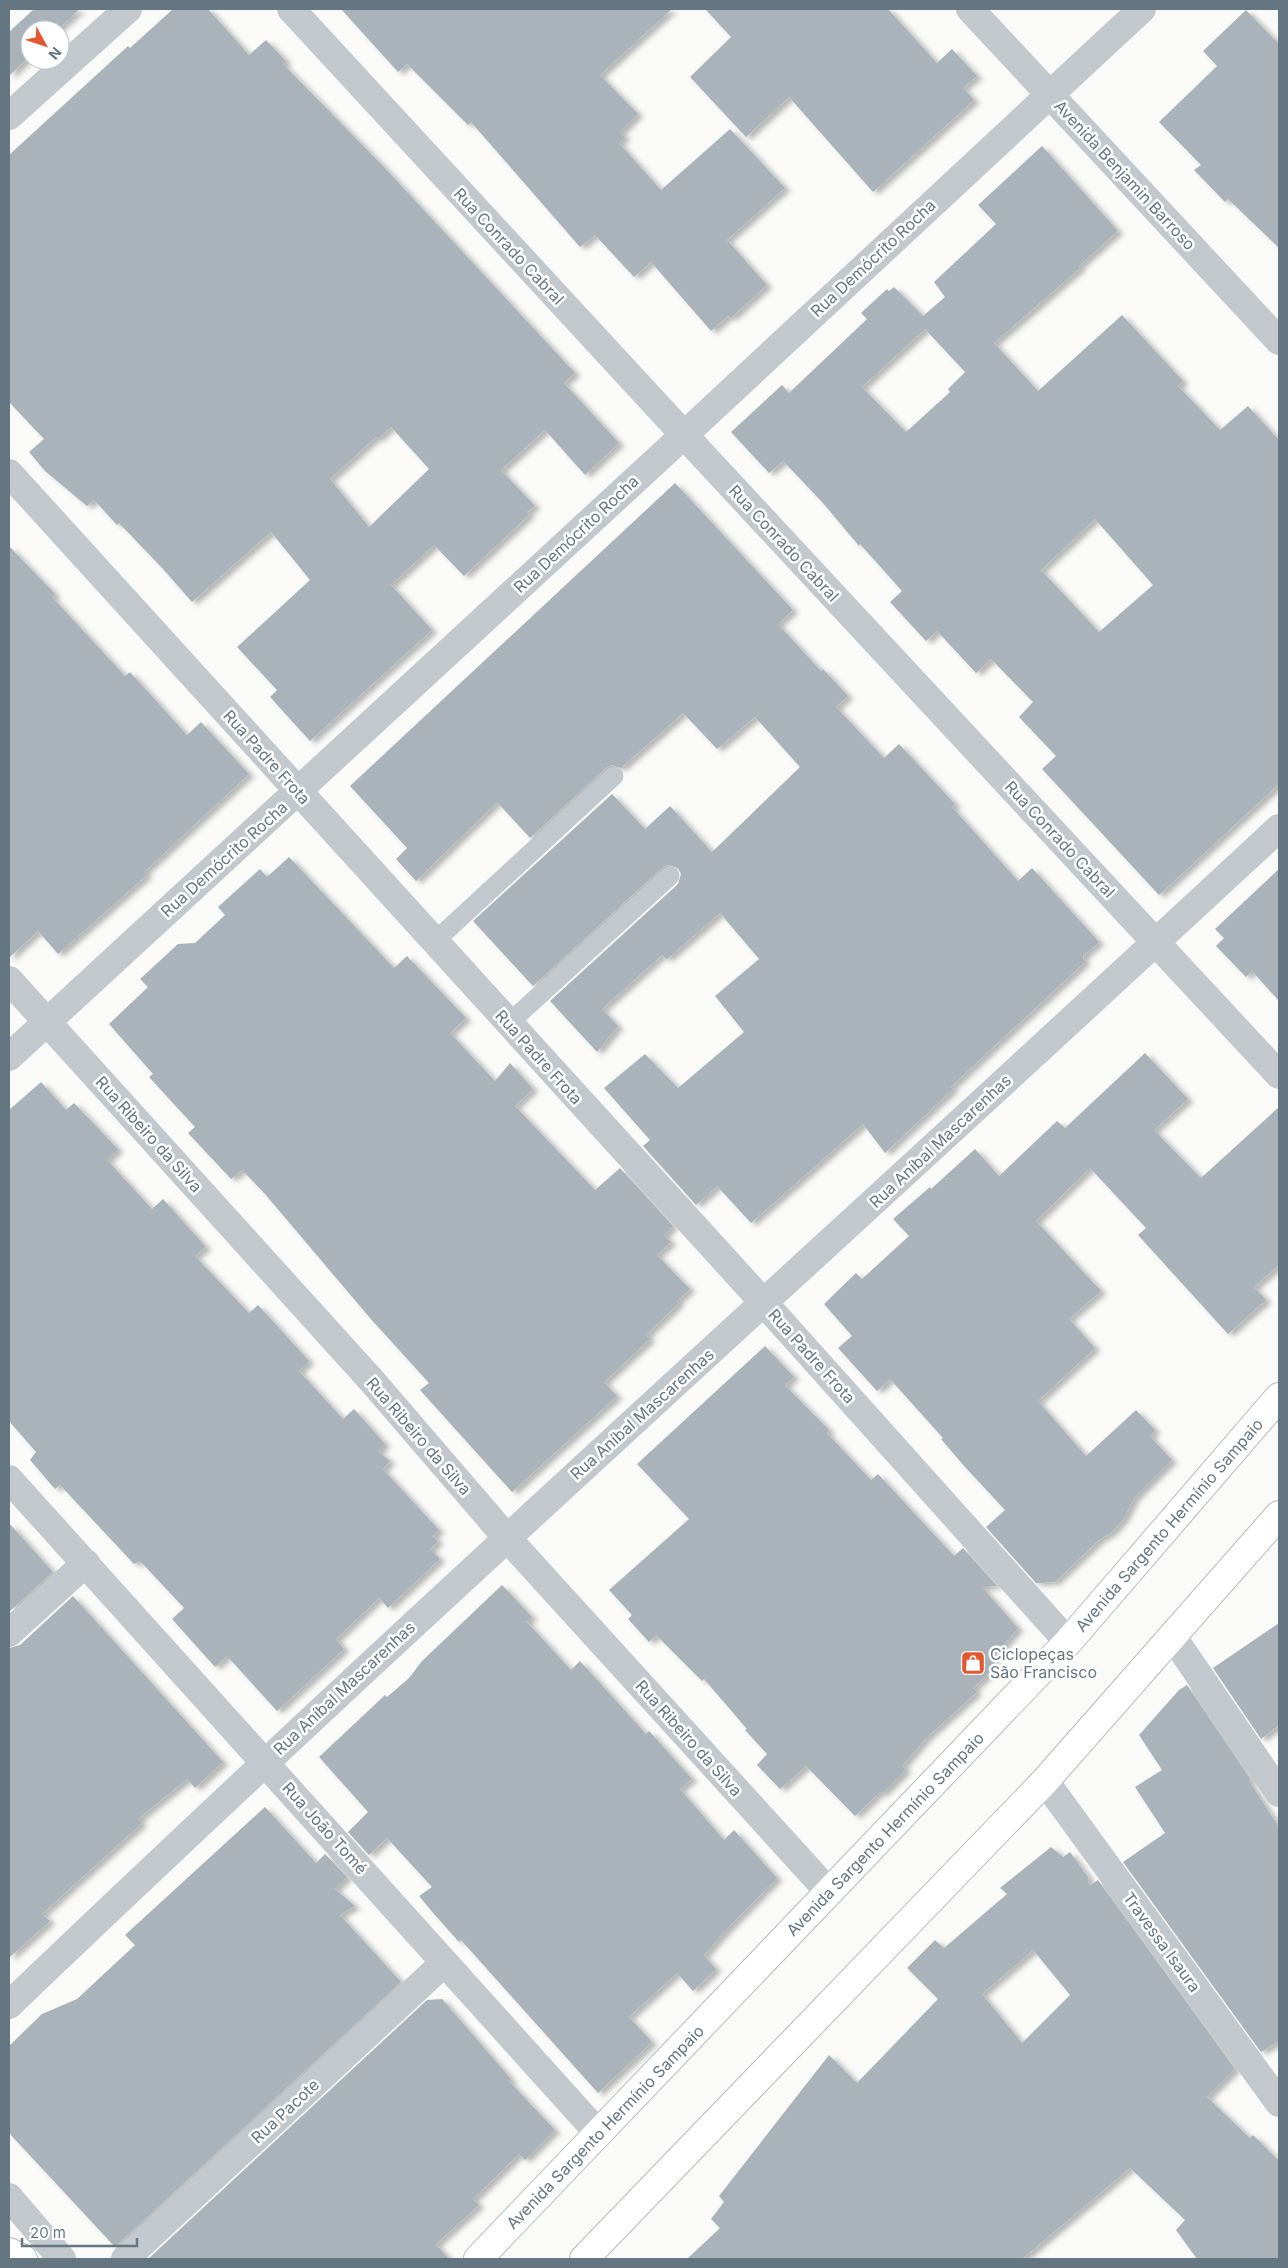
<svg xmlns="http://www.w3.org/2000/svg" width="1288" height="2268" font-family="Inter,sans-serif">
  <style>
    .building { fill: #aab3b9; fill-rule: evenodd; filter: url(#shadow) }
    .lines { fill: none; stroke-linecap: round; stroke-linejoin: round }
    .primary-casing { stroke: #b5babe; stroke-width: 30 }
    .service { stroke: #c3c8cc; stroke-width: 19 }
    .minor { stroke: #c3c8cc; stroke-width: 28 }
    .primary { stroke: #fff; stroke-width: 28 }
    .labels { text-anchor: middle; stroke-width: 5; stroke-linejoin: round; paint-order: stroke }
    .street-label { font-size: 16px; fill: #657683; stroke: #fff }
    .poi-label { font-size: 16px; fill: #657683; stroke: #fff; text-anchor: start }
  </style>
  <defs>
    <filter id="shadow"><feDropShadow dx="5.5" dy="3" stdDeviation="2.5" flood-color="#0004"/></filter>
  </defs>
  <rect width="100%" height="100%" fill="#fafaf8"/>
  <g class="building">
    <path d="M34,9H80L57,30H30V56L9,76V32Z"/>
    <path d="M173,9H208L249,55L266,40L286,61L283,64L382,165L575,373L564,383L619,443L585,475L545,430L501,470L535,506L527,512L529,515L464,576L434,545L391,585L432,630L310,741L270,697L277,690L237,647L310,580L271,532L192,602L163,569L119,523L117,525L94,500L87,506L45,471L29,452L44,439L9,402V155L128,46L130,48ZM391,427L429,469L369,527L330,479L376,437L378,439Z"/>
    <path d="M341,9H672L600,75L638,114L620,132L625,137L619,143L661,190L730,129L785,188L727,240L767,285L731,318L728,316L711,331L651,262L634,277L595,235L580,247L471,122L468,125L407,64L398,72Z"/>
    <path d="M705,9H888L937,63L952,49L977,76L963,88L974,100L873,192L789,97L746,137L690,77L731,37Z"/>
    <path d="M1246,10L1279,44V248L1228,199L1225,202L1194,170L1201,165L1159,122L1217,66L1203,51Z"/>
    <path d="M1042,146L1118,231L1079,266L1080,268L994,343L1038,391L1122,315L1183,381L1178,386L1220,430L1248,406L1279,440V784L1159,895L1042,769L1056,756L1019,717L1033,702L991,659L976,673L937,631L926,641L890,602L902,591L860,544L859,546L823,503L783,461L769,473L731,432L782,385L789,393L867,319L861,313L887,289L889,291L894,287L923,316L945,297L934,282L996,224L978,205ZM925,329L965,372L948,389L950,392L906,432L862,387ZM1095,519L1153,585L1099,632L1041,570Z"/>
    <path d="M675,483L793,610L778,624L821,671L823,669L848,696L836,707L884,758L899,744L955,804L952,807L1018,881L1032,868L1099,942L1083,956L1084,963L987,1053L951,1087L953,1089L885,1153L863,1124L751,1223L717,1186L696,1205L643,1146L650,1140L604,1088L645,1054L678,1088L744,1032L715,996L759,959L720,913L667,959L662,955L602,1009L618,1026L597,1052L550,1001L678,884L681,874L678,868L668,865L662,868L533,986L473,921L612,794L645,829L670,806L712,852L800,767L755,717L717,749L683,713L621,768L612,765L606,768L530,838L497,802L416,881L396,859L407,848L350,786Z"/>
    <path d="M9,546L55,594L52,597L125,676L130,672L187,735L201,722L249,774L144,872L147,875L58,954L38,931L9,958Z"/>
    <path d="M289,857L394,968L407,956L466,1018L450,1033L495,1081L510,1063L533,1089L515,1106L595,1190L620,1168L673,1226L664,1235L671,1242L657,1255L690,1289L677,1301L679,1303L646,1335L650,1339L604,1382L617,1396L512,1492L420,1390L429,1383L370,1318L265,1194L242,1170L231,1179L188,1133L195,1127L149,1077L153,1074L109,1024L148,987L140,979L178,944L195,943L225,915L218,907L260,869L267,877Z"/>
    <path d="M1279,869V1001L1252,971L1246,977L1216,946L1224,938L1215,929Z"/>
    <path d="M1145,1053L1188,1099L1154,1130L1201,1178L1279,1107V1265L1254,1287L1266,1300L1228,1334L1138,1235L1146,1228L1090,1168L1036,1221L1101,1291L1069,1319L1095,1348L1038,1401L1086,1456L1136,1410L1155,1430L1150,1436L1172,1460L1134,1498L1124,1518L1112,1532L1099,1540L1055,1582L1036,1583L986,1527L1005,1510L965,1467L941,1439L943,1438L890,1379L877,1391L838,1348L852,1336L824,1304L856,1273L862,1279L909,1236L893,1219L930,1187L931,1189L975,1149L999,1176L1057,1121L1065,1128Z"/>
    <path d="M41,1082L66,1110L74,1103L118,1149L107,1160L152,1209L163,1199L206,1247L195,1256L249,1313L258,1305L309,1361L299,1371L343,1419L354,1409L385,1444L378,1451L390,1461L383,1469L439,1530L433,1536L438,1542L430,1549L440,1559L388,1608L379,1598L336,1639L344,1649L277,1711L227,1656L215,1667L172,1619L184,1608L140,1561L134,1564L60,1485L55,1489L30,1460L36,1452L9,1421V1110Z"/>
    <path d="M765,1346L794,1377L785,1385L829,1430L827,1433L871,1480L878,1474L954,1556L963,1548L997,1586L982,1587L1018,1628L991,1661L997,1666L973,1688L977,1692L926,1738L902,1766L906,1770L882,1794L880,1792L855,1816L806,1766L780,1789L757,1765L767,1754L745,1730L747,1729L704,1679L702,1681L656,1635L649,1642L628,1619L632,1615L609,1590L689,1519L637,1464Z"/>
    <path d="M9,1523L53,1572L9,1612Z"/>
    <path d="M502,1585L532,1617L527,1622L571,1670L580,1661L646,1734L649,1731L692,1779L680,1789L724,1840L734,1830L777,1878L726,1930L704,1955L716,1969L693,1991L677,1973L629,2017L652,2042L598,2093L461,1940L459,1942L435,1915L419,1896L432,1887L387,1838L369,1855L348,1832L368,1812L319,1757L385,1695L387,1697L409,1678L422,1661Z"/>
    <path d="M73,1596L223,1762L195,1788L187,1779L138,1819L142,1823L42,1914L50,1921L9,1958V1648L20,1645Z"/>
    <path d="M1279,1623V1725L1261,1739L1213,1668Z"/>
    <path d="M1187,1685L1251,1780L1249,1781L1279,1827V2041L1261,2052L1123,1862L1165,1833L1135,1787L1162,1770L1139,1735L1179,1690Z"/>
    <path d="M265,1807L316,1863L325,1854L347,1877L335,1889L355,1906L340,1915L401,1982L115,2247L9,2133V2046L42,2014L77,1999L135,1945L125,1935Z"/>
    <path d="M1051,1847L1063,1857L1070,1852L1088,1877L1089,1886L1098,1880L1235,2069L1207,2097L1250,2138L1253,2135L1279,2161V2259H1197L1176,2230L1185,2220L1130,2168L1022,2259H687L720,2228L711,2219L724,2202L719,2196L829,2055L857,2083L938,1999L907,1968L935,1940L944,1948L1007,1894L1000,1888ZM1033,1950L1070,1995L1022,2043L982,1994Z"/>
    <path d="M442,1999L511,2079L509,2081L555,2130L525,2160L519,2154L473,2199L479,2205L436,2244L449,2259H148L427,2000Z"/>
  </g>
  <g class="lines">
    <defs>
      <g id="primary">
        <path d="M9,2252L23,2259"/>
        <path d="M478,2259L1068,1642L1279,1397"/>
        <path d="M584,2259L1045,1781L1279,1515"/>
      </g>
    </defs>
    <use href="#primary" class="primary-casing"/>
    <g class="service">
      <path d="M434,942L614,776"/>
      <path d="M509,1023L670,876"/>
    </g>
    <g class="minor">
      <path d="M291,9L710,463L1279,1075"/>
      <path d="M970,9L1279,341"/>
      <path d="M9,116L128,9"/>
      <path d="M9,473L764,1303L1068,1642"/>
      <path d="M9,980L372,1381L507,1538L829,1892"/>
      <path d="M9,1057L684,435L1142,9"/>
      <path d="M9,1479L599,2134"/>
      <path d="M9,1633L86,1563"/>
      <path d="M1173,1637L1279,1793"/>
      <path d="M1045,1781L1279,2103"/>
      <path d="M9,2005C426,1606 856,1221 1279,828"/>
      <path d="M9,2197L62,2259"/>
      <path d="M125,2259L444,1963"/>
    </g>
    <use href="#primary" class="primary"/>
  </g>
  <defs>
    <symbol id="shop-square" viewBox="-11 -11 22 22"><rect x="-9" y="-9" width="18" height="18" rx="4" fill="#e4572e" stroke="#fff"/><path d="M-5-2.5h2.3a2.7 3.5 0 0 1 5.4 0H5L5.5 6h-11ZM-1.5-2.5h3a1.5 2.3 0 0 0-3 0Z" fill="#fff"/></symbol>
  </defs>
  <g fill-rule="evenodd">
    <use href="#shop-square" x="959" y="1649" width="28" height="28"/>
  </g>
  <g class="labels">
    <g class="street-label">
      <text transform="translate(1125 175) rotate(47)" y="6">Avenida Benjamin Barroso</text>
      <text transform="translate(509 246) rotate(47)" y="6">Rua Conrado Cabral</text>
      <text transform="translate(873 258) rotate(-43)" y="6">Rua Demócrito Rocha</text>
      <text transform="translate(576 534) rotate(-43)" y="6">Rua Demócrito Rocha</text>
      <text transform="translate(784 543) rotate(47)" y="6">Rua Conrado Cabral</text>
      <text transform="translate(267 757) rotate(48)" y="6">Rua Padre Frota</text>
      <text transform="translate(1060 839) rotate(47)" y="6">Rua Conrado Cabral</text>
      <text transform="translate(224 859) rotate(-42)" y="6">Rua Demócrito Rocha</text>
      <text transform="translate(539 1057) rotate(48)" y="6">Rua Padre Frota</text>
      <text transform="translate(149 1134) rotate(48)" y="6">Rua Ribeiro da Silva</text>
      <text transform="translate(940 1141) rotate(-43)" y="6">Rua Aníbal Mascarenhas</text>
      <text transform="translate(812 1356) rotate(48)" y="6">Rua Padre Frota</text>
      <text transform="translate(642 1414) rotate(-42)" y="6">Rua Aníbal Mascarenhas</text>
      <text transform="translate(419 1436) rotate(49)" y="6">Rua Ribeiro da Silva</text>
      <text transform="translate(1169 1525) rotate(-49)" y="6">Avenida Sargento Hermínio Sampaio</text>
      <text transform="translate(344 1688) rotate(-43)" y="6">Rua Aníbal Mascarenhas</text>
      <text transform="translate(689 1738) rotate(48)" y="6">Rua Ribeiro da Silva</text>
      <text transform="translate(325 1828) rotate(48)" y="6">Rua João Tomé</text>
      <text transform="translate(885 1834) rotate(-46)" y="6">Avenida Sargento Hermínio Sampaio</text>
      <text transform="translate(1162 1942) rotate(54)" y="6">Travessa Isaura</text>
      <text transform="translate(285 2111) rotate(-43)" y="6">Rua Pacote</text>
      <text transform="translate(605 2127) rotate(-46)" y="6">Avenida Sargento Hermínio Sampaio</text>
    </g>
    <g class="poi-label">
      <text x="990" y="1660">Ciclopeças<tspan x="990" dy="18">São Francisco</tspan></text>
    </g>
  </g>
  <rect width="1288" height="2268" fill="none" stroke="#657683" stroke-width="20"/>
  <g transform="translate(45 45) rotate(130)"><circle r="24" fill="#ffffff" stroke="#c1c8cd"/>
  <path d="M0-4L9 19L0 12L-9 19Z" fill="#e4572e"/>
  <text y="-8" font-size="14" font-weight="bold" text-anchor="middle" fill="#657683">N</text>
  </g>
  <path d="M22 2238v8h115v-8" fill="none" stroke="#657683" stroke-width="2.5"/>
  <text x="30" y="2238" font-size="15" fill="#657683" stroke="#ffffff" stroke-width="4" paint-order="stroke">20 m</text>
</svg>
